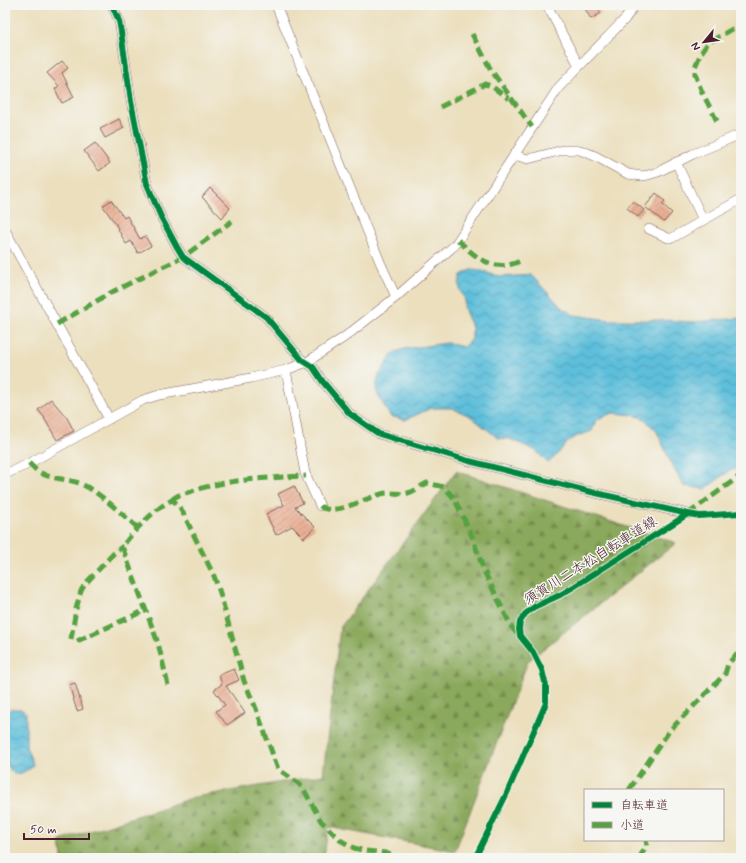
<svg xmlns="http://www.w3.org/2000/svg" width="746" height="863" font-family="Mynerve,'Klee One',sans-serif">
  <style>
    .forest { fill: url(#forest-firs); stroke: #6a6444 }
    .water { fill: url(#water-waves); stroke: #546f83 }
    .building { fill: url(#building-hatch) }
    .lines { fill: none; stroke-linecap: round; stroke-linejoin: round }
    .minor-casing { stroke: #82625e; stroke-width: 10 }
    .minor { stroke: #fff; stroke-width: 9 }
    .quiet { stroke: #56a243; stroke-width: 5; stroke-dasharray: 10 5; stroke-linecap: butt }
    .cycleway-casing { stroke: #f6f6f2; stroke-width: 8 }
    .cycleway { stroke: #00873e; stroke-width: 6 }
    .labels { text-anchor: middle; stroke-width: 3; stroke-linejoin: round; paint-order: stroke }
    .street-label { font-size: 14px; fill: #4a1f2b; stroke: #f6f6f2 }
  </style>
  <defs>
    <pattern id="forest-firs" width="22" height="20" patternUnits="userSpaceOnUse"><rect width="22" height="20" fill="#8aa95c"/><path d="M5 1l3.5 6h-7zM16 11l3.5 6h-7z" fill="#73894c"/></pattern>
    <pattern id="water-waves" width="16" height="10" patternUnits="userSpaceOnUse"><rect width="16" height="10" fill="#5dbfdb"/><path d="M0 5q4-4 8 0t8 0" fill="none" stroke="#4f9bb2"/></pattern>
    <pattern id="building-hatch" width="6" height="6" patternUnits="userSpaceOnUse"><rect width="6" height="6" fill="#eab196"/><path d="M-1 1l2-2M0 6l6-6M5 7l2-2" fill="none" stroke="#c08f7b"/></pattern>
  </defs>
  <rect width="100%" height="100%" fill="#f6f6f2"/>
  <filter id="ink" filterUnits="userSpaceOnUse"><feTurbulence type="fractalNoise" baseFrequency=".025" numOctaves="2"/><feDisplacementMap in="SourceGraphic" scale="8" xChannelSelector="R" yChannelSelector="G"/><feConvolveMatrix kernelMatrix="1 2 1 2 8 2 1 2 1" color-interpolation-filters="sRGB"/></filter>
  <filter id="wash" filterUnits="userSpaceOnUse"><feTurbulence type="fractalNoise" baseFrequency=".012" numOctaves="4" result="noise"/><feDisplacementMap in="SourceGraphic" scale="16" xChannelSelector="R" yChannelSelector="G"/><feGaussianBlur stdDeviation="0.9" result="paint"/><feColorMatrix in="noise" values="0 0 0 0 0 0 0 0 0 0 0 0 0 0 0 0 0 1.4 0 .05"/><feComposite in="paint" operator="in"/></filter>
  <g filter="url(#wash)">
    <rect width="100%" height="100%" fill="#ebdfbd"/>
    <path class="forest" d="M456,471L676,543L528,661L455,851L328,827L324,858H62L60,841L195,797L323,775L340,628Z"/>
    <g class="water">
      <path d="M470,270L483,271L495,276L500,277L531,275L562,308L574,315L610,320H660L692,322L741,318V468L729,471L705,489L684,486L673,467L657,432L645,419L634,415L612,413L596,420L592,431C584,434 575,436 568,442C561,449 556,457 548,463L535,450L510,439L498,438L470,416L452,408H431L405,420L390,416L379,397L376,389L378,377L393,353L404,349L447,343L463,347L472,339V327L464,308L465,299C459,290 458,286 461,275Z"/>
      <path d="M12,709H21L26,713V747L33,764L31,768L19,774H14C0,762 5,729 5,712Z"/>
    </g>
    <g id="blocks">
      <g class="building">
        <path d="M583,5H596L601,13L591,19Z"/>
        <path d="M62,61L68,68L62,73L74,97L62,103L55,89L59,86L47,73Z"/>
        <path d="M119,119L124,128L105,138L100,129Z"/>
        <path d="M95,143L110,163L99,171L84,151Z"/>
        <path d="M210,188L230,208L222,218L202,197Z"/>
        <path d="M656,193L665,201L662,204L672,213L664,222L645,207Z"/>
        <path d="M111,200L124,218L127,216L140,239L145,236L151,246L138,253L131,241L126,244L115,223L103,206Z"/>
        <path d="M633,201L644,210L638,217L627,208Z"/>
        <path d="M51,399L67,418L74,431L57,440L44,418H45L38,410Z"/>
        <path d="M294,486L303,503L295,507L315,527L304,538L292,526L276,535L266,514L284,505L278,494Z"/>
        <path d="M234,669L239,680L226,686L245,713L227,725L216,711L225,705L214,690L222,684L219,675Z"/>
        <path d="M75,683L83,709L77,711L69,685Z"/>
      </g>
    </g>
  </g>
  <g filter="url(#ink)">
    <use href="#blocks" fill-opacity="0" stroke="#82625e" stroke-width="1"/>
    <g class="lines">
      <defs>
        <g id="minor">
          <path d="M112,5L119,21L121,32L131,101L147,184L161,217L177,247L183,257L266,317L302,360L313,367L323,382L350,414L379,434L469,461L587,491L688,514"/>
          <path d="M276,5L380,262L396,297"/>
          <path d="M547,5L579,66"/>
          <path d="M514,155L528,159L563,150H580L595,156L628,174L642,176L648,175L658,172L693,154L741,134"/>
          <path d="M676,162L703,220"/>
          <path d="M649,229L668,238H672L741,199"/>
          <path d="M5,230L109,419"/>
          <path d="M286,370L305,473L320,506"/>
          <path d="M5,474L26,465L143,400L159,395L251,378L286,370L307,362L346,336L396,297L447,252L455,245L559,87L625,19L635,5"/>
        </g>
      </defs>
      <use href="#minor" class="minor-casing"/>
      <use href="#minor" class="minor"/>
      <g class="quiet">
        <path d="M472,34L491,70L532,127"/>
        <path d="M440,107L485,84L491,86L509,99"/>
        <path d="M717,121L702,92L695,74V67L701,53L708,43L741,24"/>
        <path d="M458,240C477,259 496,274 522,260"/>
        <path d="M57,324L114,291L183,257L232,221"/>
        <path d="M29,463C46,482 59,476 79,483C97,490 123,515 138,528"/>
        <path d="M172,500C176,495 183,494 189,492C226,479 266,478 306,476"/>
        <path d="M320,506C334,518 370,495 386,493C393,492 401,495 408,493C415,491 421,486 427,483L444,487L454,498L472,536L484,571L511,626L518,635"/>
        <path d="M688,514L741,475"/>
        <path d="M71,639L76,609L81,591L85,584L114,553L123,546"/>
        <path d="M77,641L146,610"/>
        <path d="M168,685L158,643L123,549V546C131,533 158,506 172,500L179,505L214,576L220,593L244,681L255,706L278,769L298,783L303,788L321,821L340,840L354,848L365,851L386,853L397,858"/>
        <path d="M629,790L670,730L725,674L728,664L741,649"/>
        <path d="M639,858L647,846L646,840"/>
      </g>
      <defs>
        <g id="cycleway">
          <path d="M112,5L119,21L121,32L131,101L147,184L161,217L177,247L183,257L266,317L302,360L313,367L323,382L350,414L379,434L469,461L587,491L688,514"/>
          <path d="M475,858L507,793L546,703V686L542,670L533,652L520,636L519,629L520,622L525,614L534,607L560,595L575,586L688,514L700,516L741,513"/>
        </g>
      </defs>
      <use href="#cycleway" class="cycleway-casing"/>
      <use href="#cycleway" class="cycleway"/>
    </g>
  </g>
  <g class="labels">
    <g class="street-label">
      <text transform="translate(590 560) rotate(-32)" y="5">須賀川二本松自転車道線</text>
    </g>
  </g>
  <rect width="746" height="863" fill="none" stroke="#f6f6f2" stroke-width="20"/>
  <rect x="584" y="789" width="140" height="52" fill="#f6f6f2" stroke="#b1a0a2"/>
  <rect x="592" y="802" width="20" height="6" fill="#00873e" stroke="#b1a0a2"/>
  <text x="620" y="809" font-size="12" fill="#4a1f2b">自転車道</text>
  <rect x="592" y="822" width="20" height="6" fill="#56a243" stroke="#b1a0a2"/>
  <text x="620" y="829" font-size="12" fill="#4a1f2b">小道</text>
  <g transform="translate(704 42) rotate(241)" stroke="#f6f6f2" stroke-width="3" paint-order="stroke">
  <path d="M0-3L7 15L0 10L-7 15Z" fill="#4a1f2b"/>
  <text y="-6" font-size="11" font-weight="bold" text-anchor="middle" fill="#4a1f2b">N</text>
  </g>
  <path d="M24 833v6h65v-6" fill="none" stroke="#4a1f2b" stroke-width="2"/>
  <text x="30" y="833" font-size="12" fill="#4a1f2b" stroke="#f6f6f2" stroke-width="3" paint-order="stroke">50 m</text>
</svg>
